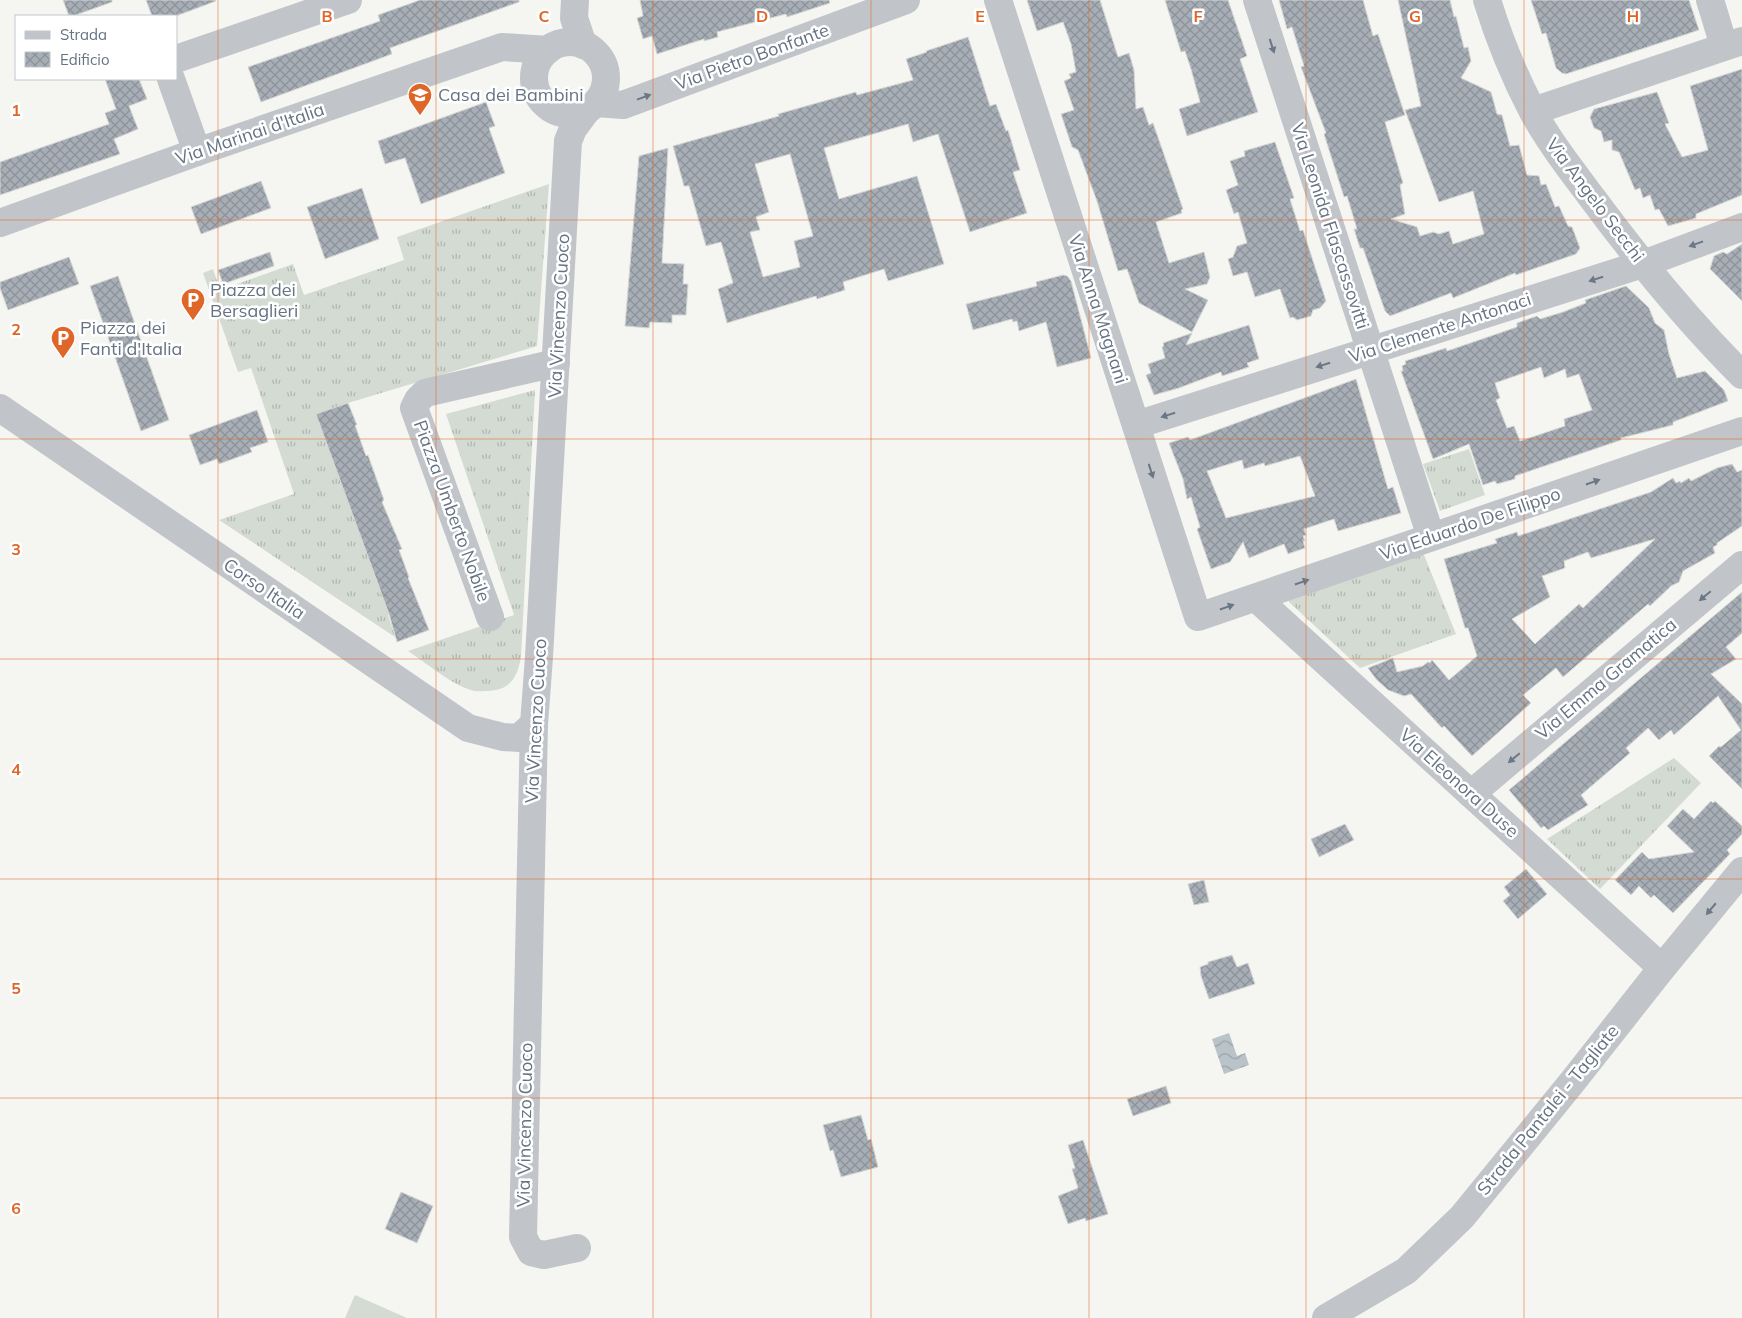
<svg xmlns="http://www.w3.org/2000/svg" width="1742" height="1318" font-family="Mulish,sans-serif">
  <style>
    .grass { fill: url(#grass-tufts) }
    .pitch { fill: #d4dbd2 }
    .water { fill: url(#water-waves) }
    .building { fill: url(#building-cross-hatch); stroke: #d7d7d5; fill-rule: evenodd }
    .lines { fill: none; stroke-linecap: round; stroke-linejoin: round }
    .minor { stroke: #c1c4c8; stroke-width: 28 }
    .oneway { fill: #6a7786 }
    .grid { fill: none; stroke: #df6629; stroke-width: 1; stroke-opacity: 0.55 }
    .labels { text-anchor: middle; stroke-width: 5; stroke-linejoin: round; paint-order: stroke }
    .street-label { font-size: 18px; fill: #657383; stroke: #fff }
    .poi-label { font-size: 18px; fill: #657383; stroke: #fff; text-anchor: start }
    .grid-label { font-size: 16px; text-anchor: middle; font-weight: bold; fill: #df6629; stroke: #fff; stroke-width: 5; stroke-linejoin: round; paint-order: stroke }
  </style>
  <defs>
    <pattern id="grass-tufts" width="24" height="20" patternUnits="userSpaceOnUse" patternTransform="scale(1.25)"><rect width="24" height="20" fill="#d4dbd2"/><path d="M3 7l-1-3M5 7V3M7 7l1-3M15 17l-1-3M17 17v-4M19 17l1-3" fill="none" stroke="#b0b6b0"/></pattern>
    <pattern id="water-waves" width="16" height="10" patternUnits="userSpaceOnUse" patternTransform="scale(1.25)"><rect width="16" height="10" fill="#b9c3c8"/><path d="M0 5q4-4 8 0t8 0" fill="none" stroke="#9aa3a8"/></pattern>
    <pattern id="building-cross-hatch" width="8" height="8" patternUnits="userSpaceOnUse" patternTransform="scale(1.25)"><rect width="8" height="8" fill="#a7aeb5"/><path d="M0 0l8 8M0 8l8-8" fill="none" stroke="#8c9299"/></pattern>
  </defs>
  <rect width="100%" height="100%" fill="#f5f6f2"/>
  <g class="grass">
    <path d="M549,184L537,346L348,403L361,538L381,592L392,613L388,615L395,637L219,520L294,494L251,368L238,372L203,273L213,269L220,290L293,264L304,295L404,260L397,237Z"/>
    <path d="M535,390L521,657C517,679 510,690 486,691C482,691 475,692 471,690C452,685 425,662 408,651L514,615L446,414Z"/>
    <path d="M1469,449L1485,495L1440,511L1423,464Z"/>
    <path d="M1422,550L1456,634L1360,668L1289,602V600Z"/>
    <path d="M1674,758L1701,783L1600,889L1547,839Z"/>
  </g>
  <path class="pitch" d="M355,1295L407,1318H345Z"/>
  <path class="water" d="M1229,1033L1237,1056L1245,1053L1249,1065L1224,1074L1212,1039Z"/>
  <g class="building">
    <path d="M63,0H112V2L73,16H69Z"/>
    <path d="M146,0H215L216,1L176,16H152Z"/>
    <path d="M420,0H519V2L390,48L392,54L261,102L248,67L380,21L378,15Z"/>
    <path d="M640,0H829L830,3L787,17L786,14L717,32L718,37L704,41V39L657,54L652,36L643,39L637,18L643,16Z"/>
    <path d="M1027,0H1100L1118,57L1129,53L1134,70L1136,109L1143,107L1149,125L1153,123L1183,209L1181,210L1182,213L1156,222L1169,263L1204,252L1210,277L1207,284L1185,289L1208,300L1192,332L1139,303L1127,269L1118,271L1097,201L1078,150L1072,147L1061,114L1074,110L1064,81L1071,78L1069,74L1076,72L1071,44L1063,22L1037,31Z"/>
    <path d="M1165,0H1228L1247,56L1240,59L1258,112L1187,136L1179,109L1200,102L1191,69L1185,51L1181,52Z"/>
    <path d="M1279,0H1363L1373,36L1378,34L1405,115L1385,122L1403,183L1400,185L1405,214L1391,219L1417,227L1420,236L1433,232L1439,234L1449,231L1453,244L1484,234L1473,191L1439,202L1405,110L1421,106L1398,0H1450L1454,17L1456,16L1464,48L1468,47L1471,61L1461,78L1491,92L1497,114L1502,115L1510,146L1519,145L1527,175L1539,176L1541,185L1546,184L1555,207L1559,206L1568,226L1572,227L1580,248L1576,254L1516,275L1515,273L1453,298L1451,293L1390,316L1385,311L1363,248H1360L1354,229H1357L1347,196L1344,197L1324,134L1326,133L1301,67L1304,66L1292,27L1287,29Z"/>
    <path d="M1531,0H1689L1699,30L1566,74L1562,73L1556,68L1546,33L1542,34Z"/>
    <path d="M968,37L990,106L996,104L1006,131L1008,130L1020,170L1013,172L1027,213L970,232L938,134L913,142L908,124L824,148L839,199L917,176L944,264L888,281L884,269L843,282L845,290L817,299L816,296L727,323L718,289L733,283L721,242L706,246L689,186H684L673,146L779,116L778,114L856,92L857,95L913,80L906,59L927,52L926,51ZM790,154L813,236L794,241L800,267L763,277L750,232L760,230L756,217L769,212L755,164Z"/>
    <path d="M1742,69V195L1696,214V218L1668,226L1659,209L1655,210L1650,195L1643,198L1640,188L1635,190L1619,152L1612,150V140L1604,142L1601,131L1594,128L1590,117L1594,109L1657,92L1669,123L1665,124L1682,157L1708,150L1690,86Z"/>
    <path d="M105,79H139L147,99L129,106L138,129L114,139L120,154L0,195V162L109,124L105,113L116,109Z"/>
    <path d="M486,102L495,126L489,128L505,173L421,204L405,158L385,164L378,141Z"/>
    <path d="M1275,142L1294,198L1290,199L1300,231L1303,230L1326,301L1320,308L1313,310L1311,316L1297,320L1293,317L1290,318L1280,289L1255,297L1247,272L1233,276L1228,259L1233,257L1237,246L1247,243L1238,212L1234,214L1226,190L1238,185L1230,161L1245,156L1244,151Z"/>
    <path d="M668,148L662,263L684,264L683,284H688L686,315H672V323L650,322L649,328L625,326L639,156Z"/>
    <path d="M261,181L271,208L201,234L191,207Z"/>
    <path d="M362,188L379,239L325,259L307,207Z"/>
    <path d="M1742,244V301L1710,269L1714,256L1723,252L1727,254Z"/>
    <path d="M270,252L274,266L223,284L218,270Z"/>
    <path d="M69,257L79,284L8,310L0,288V282Z"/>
    <path d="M1063,275L1067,276L1071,281L1091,358L1057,367L1046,322L1019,331L1017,321L1013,322L1012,319L973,330L966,304L1037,286L1036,282Z"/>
    <path d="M118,276L169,420L141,431L90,286Z"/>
    <path d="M1626,286L1649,308L1655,323L1664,330L1669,354L1677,378L1705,371L1724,390L1728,401L1673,422V425L1621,438V440L1515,476V479L1497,484L1495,481L1483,485L1469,444L1433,459L1401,371H1403L1402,366L1406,364L1405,361L1446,348L1447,351L1517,327V323L1537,316L1540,319L1563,312L1586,303L1585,300ZM1541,367L1544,378L1565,369L1567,378L1579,374L1592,410L1564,419L1565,426L1520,441L1514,426L1507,428L1496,400L1500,398L1495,383Z"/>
    <path d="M1249,325L1259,359L1247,363L1249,367L1222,376L1221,372L1179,388L1154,395L1146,375L1151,373L1148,364L1165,358L1162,347L1164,346L1163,343L1192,333L1186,345Z"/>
    <path d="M1356,379L1388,489L1393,487L1401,513L1338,531L1334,519L1304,529L1306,535L1303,536L1305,541H1303L1305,548L1288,554L1284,544L1249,558L1243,542L1230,562L1211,569L1197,529L1200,527L1191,497L1187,499L1183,479L1169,443L1188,437L1190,440ZM1300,456L1315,496L1226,518L1207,471L1242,460L1244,469L1264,463L1265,466Z"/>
    <path d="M348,403L357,425H355L366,456L368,455L384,500L382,502L402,549L399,550L409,577L408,578L429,630L397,642L389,614L316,414Z"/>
    <path d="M257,410L268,442L250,448L252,452L219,464L217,459L200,465L189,435Z"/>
    <path d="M1732,464L1737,472L1742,470V526L1717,543V545L1713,547L1715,553L1683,571L1679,582L1671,586L1650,606L1648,604L1563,677L1556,668L1523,695L1531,703L1472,756L1444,726L1442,728L1411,694L1404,696L1388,690L1376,679L1368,668L1393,658L1397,672L1423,666L1428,662L1430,663L1432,660L1449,680L1477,656L1468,628H1465L1444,559L1497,543L1495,539L1517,532L1518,536L1651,492L1673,478L1676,483L1680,481L1681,483L1689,478L1691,481L1717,468ZM1655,539L1583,608L1579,604L1535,644L1512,619L1550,597L1542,576L1565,568L1564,561L1588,552L1591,558Z"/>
    <path d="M1742,592V633L1726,647L1736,659L1711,674L1742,704V789L1709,756L1719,746L1721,747L1741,730L1718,696L1674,735L1671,730L1659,740L1648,728L1626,748L1630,753L1581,795L1588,805L1548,830L1544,826L1541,828L1509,790Z"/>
    <path d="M1711,801L1713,803L1715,801L1742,826V834L1727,850L1730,854L1673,913L1654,895L1651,898L1639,886L1631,895L1615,880L1642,852L1649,859L1694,852L1667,826L1683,809L1694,819Z"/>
    <path d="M1345,824L1354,840L1319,857L1311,839Z"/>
    <path d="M1526,869L1547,894L1518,919L1503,901L1510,895L1504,887Z"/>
    <path d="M1204,880L1209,902L1194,905L1188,884Z"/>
    <path d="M1232,955L1237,967L1248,963L1255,984L1209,999L1201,976L1200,967L1208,964V962Z"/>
    <path d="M1166,1086L1171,1103L1133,1116L1127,1099Z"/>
    <path d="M861,1115L868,1140L871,1139L878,1167L841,1177L833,1150L830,1151L823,1125Z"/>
    <path d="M1083,1140L1108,1214L1086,1221L1085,1218L1068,1224L1058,1196L1078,1188L1072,1169L1075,1168L1068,1145Z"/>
    <path d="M401,1192L433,1206L417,1243L385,1229Z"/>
  </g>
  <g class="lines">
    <g class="minor">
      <path d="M575,0L574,18L583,45"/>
      <path d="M998,0L1198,617L1742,431"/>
      <path d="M1257,0L1431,537"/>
      <path d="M1487,0C1499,39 1514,76 1533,112C1550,143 1572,171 1593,199C1639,261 1688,321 1742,375"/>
      <path d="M1710,0L1724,46"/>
      <circle cx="570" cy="78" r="36"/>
      <path d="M176,59L348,0"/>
      <path d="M171,79L197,152"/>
      <path d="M596,103L623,105L906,0"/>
      <path d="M1533,111L1742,41"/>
      <path d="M0,223L197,152L502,47L548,50"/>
      <path d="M0,408L468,728L503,737L519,738L534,724"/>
      <path d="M1136,425L1643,264L1742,227"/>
      <path d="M1256,598L1662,968"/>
      <path d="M490,617L414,408L418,400L425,393L556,363"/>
      <path d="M1471,794L1742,565"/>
      <path d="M577,1248L544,1255L531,1252L523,1237L534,724L539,657L568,141L573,129L587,110"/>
      <path d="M1326,1318L1406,1271L1462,1217L1573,1081L1662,968L1742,871"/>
    </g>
  </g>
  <defs><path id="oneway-solid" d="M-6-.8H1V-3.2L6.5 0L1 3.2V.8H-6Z" transform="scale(1.25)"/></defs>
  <g class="oneway">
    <use href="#oneway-solid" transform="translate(1272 46) rotate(72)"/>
    <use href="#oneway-solid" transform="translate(644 97) rotate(-20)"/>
    <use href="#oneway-solid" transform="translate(1696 244) rotate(160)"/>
    <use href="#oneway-solid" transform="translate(1596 279) rotate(162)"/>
    <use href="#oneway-solid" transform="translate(1323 365) rotate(162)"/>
    <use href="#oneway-solid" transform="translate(1168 415) rotate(162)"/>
    <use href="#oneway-solid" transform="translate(1151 471) rotate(72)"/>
    <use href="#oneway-solid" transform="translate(1593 482) rotate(-19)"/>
    <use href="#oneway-solid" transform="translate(1302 582) rotate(-19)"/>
    <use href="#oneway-solid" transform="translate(1705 596) rotate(140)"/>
    <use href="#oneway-solid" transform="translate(1227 607) rotate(-19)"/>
    <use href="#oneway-solid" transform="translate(1514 758) rotate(140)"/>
    <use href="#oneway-solid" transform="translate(1711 909) rotate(130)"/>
  </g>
  <path class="grid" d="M218,0V1318M436,0V1318M653,0V1318M871,0V1318M1089,0V1318M1306,0V1318M1524,0V1318M0,220H1742M0,439H1742M0,659H1742M0,879H1742M0,1098H1742"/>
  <defs>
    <symbol id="school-pin" viewBox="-11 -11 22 30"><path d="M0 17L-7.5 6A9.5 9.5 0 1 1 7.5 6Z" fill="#df6629" stroke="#fff"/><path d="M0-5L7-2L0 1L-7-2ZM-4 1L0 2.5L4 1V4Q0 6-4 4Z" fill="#fff"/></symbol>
    <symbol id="parking-pin" viewBox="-11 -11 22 30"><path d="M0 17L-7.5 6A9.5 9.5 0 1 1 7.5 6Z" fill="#df6629" stroke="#fff"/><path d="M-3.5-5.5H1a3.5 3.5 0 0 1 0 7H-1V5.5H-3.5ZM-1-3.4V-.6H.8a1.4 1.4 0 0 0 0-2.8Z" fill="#fff"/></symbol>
  </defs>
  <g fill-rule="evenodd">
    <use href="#school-pin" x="406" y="81" width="28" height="38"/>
    <use href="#parking-pin" x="179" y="286" width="28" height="38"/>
    <use href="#parking-pin" x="49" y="324" width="28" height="38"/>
  </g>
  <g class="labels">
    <g class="street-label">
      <text transform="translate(752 57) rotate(-20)" y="6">Via Pietro Bonfante</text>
      <text transform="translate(250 134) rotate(-19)" y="6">Via Marinai d'Italia</text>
      <text transform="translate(1595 200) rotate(53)" y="6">Via Angelo Secchi</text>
      <text transform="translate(1330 226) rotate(72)" y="6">Via Leonida Flascassovitti</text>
      <text transform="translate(1098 309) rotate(72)" y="6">Via Anna Magnani</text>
      <text transform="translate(559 316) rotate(-87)" y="6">Via Vincenzo Cuoco</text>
      <text transform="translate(1440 328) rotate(-18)" y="6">Via Clemente Antonaci</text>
      <text transform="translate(452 511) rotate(70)" y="6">Piazza Umberto Nobile</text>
      <text transform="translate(1470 524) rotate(-19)" y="6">Via Eduardo De Filippo</text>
      <text transform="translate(264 589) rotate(34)" y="6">Corso Italia</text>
      <text transform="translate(1606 679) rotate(-40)" y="6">Via Emma Gramatica</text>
      <text transform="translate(536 721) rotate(-87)" y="6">Via Vincenzo Cuoco</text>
      <text transform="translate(1459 783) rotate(42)" y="6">Via Eleonora Duse</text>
      <text transform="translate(1548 1110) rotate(-51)" y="6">Strada Pantalei - Tagliate</text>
      <text transform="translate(525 1125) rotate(-89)" y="6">Via Vincenzo Cuoco</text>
    </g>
    <g class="poi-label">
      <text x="438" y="101">Casa dei Bambini</text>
      <text x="210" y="296">Piazza dei<tspan x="210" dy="21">Bersaglieri</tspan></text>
      <text x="80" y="334">Piazza dei<tspan x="80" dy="21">Fanti d'Italia</tspan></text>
    </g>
  </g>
  <g class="grid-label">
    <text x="327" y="22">B</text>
    <text x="544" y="22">C</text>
    <text x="762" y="22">D</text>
    <text x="980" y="22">E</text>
    <text x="1198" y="22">F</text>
    <text x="1415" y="22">G</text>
    <text x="1633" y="22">H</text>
    <text x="16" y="116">1</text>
    <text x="16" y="335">2</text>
    <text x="16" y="555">3</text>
    <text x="16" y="775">4</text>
    <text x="16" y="994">5</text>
    <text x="16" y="1214">6</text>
  </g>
  <rect x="15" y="15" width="162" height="65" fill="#ffffff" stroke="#c1c7cd"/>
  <rect x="25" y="31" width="25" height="8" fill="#c1c4c8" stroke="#c1c7cd"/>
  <text x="60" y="40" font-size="15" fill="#657383">Strada</text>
  <rect x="25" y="52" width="25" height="15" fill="url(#building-cross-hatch)" stroke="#c1c7cd"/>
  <text x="60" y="65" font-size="15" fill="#657383">Edificio</text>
</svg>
